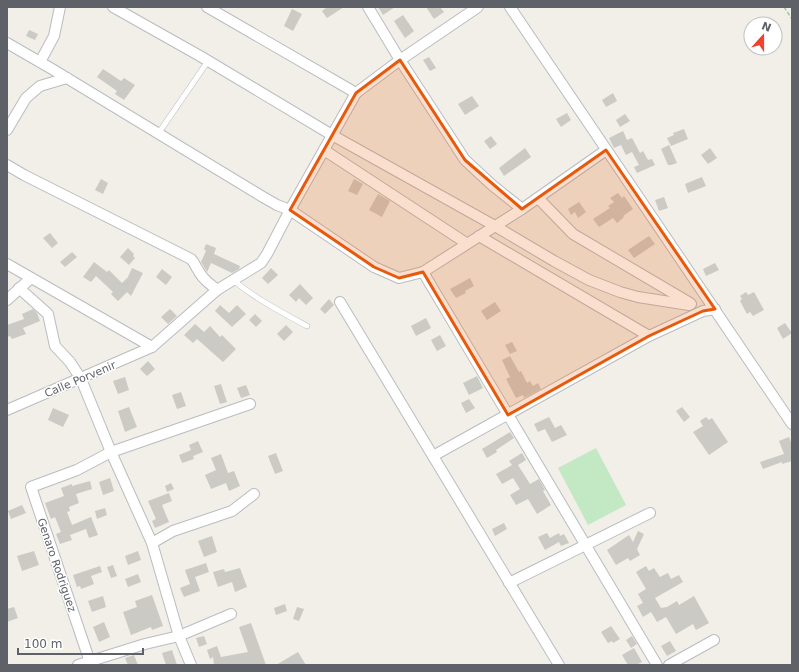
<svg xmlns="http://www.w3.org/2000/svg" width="799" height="672" font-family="'DejaVu Sans',sans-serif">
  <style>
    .green { fill: #c3e9c4 }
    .building { fill: #cccac4 }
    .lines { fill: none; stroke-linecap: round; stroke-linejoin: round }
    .lane-casing { stroke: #b9bcc1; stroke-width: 6 }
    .street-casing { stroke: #b9bcc1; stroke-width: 12 }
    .path { stroke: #9ccaaa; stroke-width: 1.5; stroke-dasharray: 4 2; stroke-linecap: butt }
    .lane { stroke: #fff; stroke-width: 5 }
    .street { stroke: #fff; stroke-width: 10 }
    .marked { fill: #e8590c; fill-opacity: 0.2; stroke: #e8590c; stroke-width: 3; stroke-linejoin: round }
    .labels { text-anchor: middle; stroke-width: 3; stroke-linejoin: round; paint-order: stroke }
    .street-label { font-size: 11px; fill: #5e6268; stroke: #fff }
  </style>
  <rect width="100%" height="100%" fill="#f1efe7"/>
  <path class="green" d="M596,448L626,505L588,525L558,468Z"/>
  <g class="building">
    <path d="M327,7H344L327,18L322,11Z"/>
    <path d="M378,7H395L383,15Z"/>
    <path d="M426,7H440L444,12L434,19Z"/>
    <path d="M292,9L302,14L293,31L284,26Z"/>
    <path d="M403,15L414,31L405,38L394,21Z"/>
    <path d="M29,30L38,34L35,40L26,36Z"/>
    <path d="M429,57L436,68L430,71L423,60Z"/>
    <path d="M103,69L121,81L124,78L135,85L124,100L115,94L117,91L97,77Z"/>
    <path d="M613,93L617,101L606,107L602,100Z"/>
    <path d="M472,96L479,106L465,115L458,104Z"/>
    <path d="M567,113L571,120L561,127L556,119Z"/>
    <path d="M625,114L630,121L620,127L616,120Z"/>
    <path d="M684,129L688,139L671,146L667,138L674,135L673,133Z"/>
    <path d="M623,131L627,140L632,138L640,153L643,151L648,160L652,159L655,165L637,173L634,167L639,165L632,152L626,155L621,145L614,148L609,138Z"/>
    <path d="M491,136L497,144L490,149L484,141Z"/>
    <path d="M669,145L677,163L671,165H668L661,149Z"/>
    <path d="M525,148L531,157L504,176L499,168Z"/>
    <path d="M710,148L717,158L708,164L701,155Z"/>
    <path d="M702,177L706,186L688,193L685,184Z"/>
    <path d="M101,179L108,183L103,194L95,190Z"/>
    <path d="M354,179L363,184L357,195L348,191Z"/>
    <path d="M618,193L622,198L624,196L633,209L623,216L624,217L617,223L613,218L599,227L593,219L610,208L608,206L614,202L610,198Z"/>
    <path d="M378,194L390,201L382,217L369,210Z"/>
    <path d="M664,197L668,208L659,211L655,200Z"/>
    <path d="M579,202L586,212L578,218L575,212L571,215L568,209Z"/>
    <path d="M50,233L58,243L52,248L43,238Z"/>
    <path d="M649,236L655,244L634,258L628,250Z"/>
    <path d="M206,244L216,248L214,254L240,266L239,269L232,273L211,263L207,272L201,262L206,251L204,249Z"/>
    <path d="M128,248L134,254L133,256L135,258L129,265L120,257Z"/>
    <path d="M72,252L77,257L65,267L60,262Z"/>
    <path d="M94,262L107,272L109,270L122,283L128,277L132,268L143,273L131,296L127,292L118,301L111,294L113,292L96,276L91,282L83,277Z"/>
    <path d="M715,263L719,270L706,276L703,269Z"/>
    <path d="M271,268L278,275L268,284L262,278Z"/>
    <path d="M162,269L172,277L166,285L156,277Z"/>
    <path d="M470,278L474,286L465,291L466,293L456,298L450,289Z"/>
    <path d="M300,284L313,298L306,305L299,298L296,302L289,295Z"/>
    <path d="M746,292L748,295L754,292L764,310L753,316L750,312L747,314L740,301L742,299L740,296Z"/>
    <path d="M329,299L334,305L325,314L320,309Z"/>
    <path d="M495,302L501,311L487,320L481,311Z"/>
    <path d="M220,305L229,313L237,305L246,314L232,327L215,311Z"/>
    <path d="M33,309L37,313L40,321L23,328L26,334L12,339L10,336L7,337V325L24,319L22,314Z"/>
    <path d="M170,309L177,316L168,324L161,317Z"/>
    <path d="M255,314L262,321L256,327L249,320Z"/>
    <path d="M426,318L431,328L416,336L411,326Z"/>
    <path d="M785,323L792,333L783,339L777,328Z"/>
    <path d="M195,324L204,332L210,326L220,337L222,335L236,349L223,362L197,339L193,343L184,335Z"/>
    <path d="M286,325L293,332L284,341L277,334Z"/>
    <path d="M440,335L446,346L437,351L431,340Z"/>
    <path d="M512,342L517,351L510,354L505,345Z"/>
    <path d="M510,356L519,372L521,371L527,383L530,381L533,386L538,383L541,389L524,398L523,395L516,398L506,379L510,377L502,360Z"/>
    <path d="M148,361L155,369L147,376L140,369Z"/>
    <path d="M477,376L483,388L469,395L463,383Z"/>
    <path d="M125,377L129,390L118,394L113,381Z"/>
    <path d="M221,384L227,402L220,404L214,386Z"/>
    <path d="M246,385L250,395L241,398L237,388Z"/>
    <path d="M181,392L186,406L177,409L172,395Z"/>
    <path d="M469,399L475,408L466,413L461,403Z"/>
    <path d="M129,407L137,427L125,432L118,411Z"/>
    <path d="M682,407L690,417L684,422L676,411Z"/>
    <path d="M53,408L69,415L63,427L48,420Z"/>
    <path d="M549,417L555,428L561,425L567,435L552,442L545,429L538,432L534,424Z"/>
    <path d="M706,417L709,420L712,418L728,442L709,455L693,432L703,426L700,421Z"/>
    <path d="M510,432L514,438L496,450L497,452L487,458L482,449Z"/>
    <path d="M789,437L792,445V461L782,464V462L763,469L760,462L784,454L779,441Z"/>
    <path d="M198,441L203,452L193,456L194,459L182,463L179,455L191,450L189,445Z"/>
    <path d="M276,453L283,471L275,474L268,456Z"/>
    <path d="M522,453L526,460L518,465L530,484L539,479L545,490L543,491L551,505L537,514L528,499L516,505L510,495L520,489L513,478L502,484L496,474L512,465L509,461Z"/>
    <path d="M221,454L228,473L234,471L240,486L229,491L226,483L211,489L205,475L216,470L211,458Z"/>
    <path d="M110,478L114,491L103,495L99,482Z"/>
    <path d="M90,481L92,489L76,494L79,503L69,507L70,511L67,512L72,525L91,517L98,535L89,538L86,529L70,535L72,540L60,544L56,534L61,532L55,517L51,519L45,503L64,496L61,488L72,484V486Z"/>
    <path d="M171,483L174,489L167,492L165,486Z"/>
    <path d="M169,493L172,501L162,505L169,522L155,528L152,521L156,519L148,501Z"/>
    <path d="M22,505L26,513L11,519L8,511Z"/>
    <path d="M105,508L107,515L97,519L95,511Z"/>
    <path d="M504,523L507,529L495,536L492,529Z"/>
    <path d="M638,531L644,534L637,549L640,555L630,561L628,558L616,565L607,550L629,535L633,542Z"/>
    <path d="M547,533L550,538L559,533L560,536L564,534L569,543L561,546L559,542L545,550L538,537Z"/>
    <path d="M212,536L217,552L204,557L198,541Z"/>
    <path d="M34,551L39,565L22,571L17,556Z"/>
    <path d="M138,551L141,560L128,565L125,556Z"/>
    <path d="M206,563L209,572L195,577L200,591L184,597L180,588L190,584L185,570Z"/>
    <path d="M113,565L117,576L111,578L107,567Z"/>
    <path d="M100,566L102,572L91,576L94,584L81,589L80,586L77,587L73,575Z"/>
    <path d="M646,566L649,571L654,568L660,577L668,573L671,579L679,575L683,582L655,598L661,608L667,607L677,601L679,605L694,596L709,623L696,630L693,624L676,634L666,617L657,622L651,612L643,617L637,606L643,603L638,594L646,589L636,572Z"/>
    <path d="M240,568L247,587L235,592L232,582L218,587L213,572L224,569L225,572Z"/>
    <path d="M138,574L141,582L128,587L125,579Z"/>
    <path d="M152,595L163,626L152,630L151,627L131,635L123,612L137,607L135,601Z"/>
    <path d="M103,596L106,607L92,612L88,601Z"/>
    <path d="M285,604L287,611L276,615L274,608Z"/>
    <path d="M14,607L18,618L7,622V609Z"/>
    <path d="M297,607L304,609L299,621L293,619Z"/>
    <path d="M104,622L110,637L99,642L93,627Z"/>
    <path d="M251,623L266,665H214L213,657L210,659L207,650L217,646L221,657L248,652L239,627Z"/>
    <path d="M611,626L620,639L613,643L612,641L608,643L601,632Z"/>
    <path d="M204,636L207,644L199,647L196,638Z"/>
    <path d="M632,636L637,644L631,648L626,640Z"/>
    <path d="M670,641L676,651L667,656L661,646Z"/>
    <path d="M634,648L642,662L636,665H628L622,655Z"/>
    <path d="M172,650L177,665H166L162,653Z"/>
    <path d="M298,652L306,665H276Z"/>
    <path d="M134,655L138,665H128L125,658Z"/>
  </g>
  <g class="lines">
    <defs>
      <g id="lane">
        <path d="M158,134L208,61"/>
        <path d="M233,280C256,299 281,312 307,326"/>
      </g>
      <g id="street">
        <path d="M113,7L200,56L332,135L495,226L554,261L589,280L620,292L638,297L689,305L691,304"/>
        <path d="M207,7L356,93"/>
        <path d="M368,7L400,60L465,160L492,185L522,209"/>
        <path d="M510,7L792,424"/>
        <path d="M7,43L52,69L263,197L277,205L290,210L374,267L399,278L423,272L522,209L606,150"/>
        <path d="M40,62L54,36L60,7"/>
        <path d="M7,130L26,98L40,86L67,78"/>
        <path d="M324,150L466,243"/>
        <path d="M7,165L24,175L191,259C195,263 195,266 198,270C202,279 210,284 217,290"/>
        <path d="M538,198L573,234L690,303"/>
        <path d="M479,236L649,336"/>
        <path d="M7,264L152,347"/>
        <path d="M423,272L657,665"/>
        <path d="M19,288L48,314L55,346L70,362L81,379L111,452L152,543L179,636L191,665"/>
        <path d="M7,300L31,278"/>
        <path d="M340,302L559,665"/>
        <path d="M7,410L152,347L217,290L261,263L267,254L290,210L356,93L400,60L478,7"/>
        <path d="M433,456L649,336L703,311L715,309"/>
        <path d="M152,543L173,531L232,511L254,494"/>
        <path d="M509,583L650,513"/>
        <path d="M78,665L145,644L179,636L231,614"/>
        <path d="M91,665L31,487L77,470L111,452L250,404"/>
        <path d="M669,665L714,640"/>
      </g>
    </defs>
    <use href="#lane" class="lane-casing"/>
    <use href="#street" class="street-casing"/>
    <path class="path" d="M784,7L792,19"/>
    <use href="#lane" class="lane"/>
    <use href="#street" class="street"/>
  </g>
  <path class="marked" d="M400,60L465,160L522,209L606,150L715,309L703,311L649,336L508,415L423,272L399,278L374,267L290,210L356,93Z"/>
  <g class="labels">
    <g class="street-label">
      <text transform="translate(80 379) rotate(-23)" y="4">Calle Porvenir</text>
      <text transform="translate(57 565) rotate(71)" y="4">Genaro Rodriguez</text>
    </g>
  </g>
  <rect width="799" height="672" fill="none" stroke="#5e6268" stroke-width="16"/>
  <g transform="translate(763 36) rotate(21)"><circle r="19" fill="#ffffff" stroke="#bfc0c3"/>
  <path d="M0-3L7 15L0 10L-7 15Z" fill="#f0422e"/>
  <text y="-6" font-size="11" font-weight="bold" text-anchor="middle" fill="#5e6268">N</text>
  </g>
  <path d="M18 648v6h125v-6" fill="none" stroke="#5e6268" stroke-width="2"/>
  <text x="24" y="648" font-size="12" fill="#5e6268" stroke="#ffffff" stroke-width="3" paint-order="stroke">100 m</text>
</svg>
